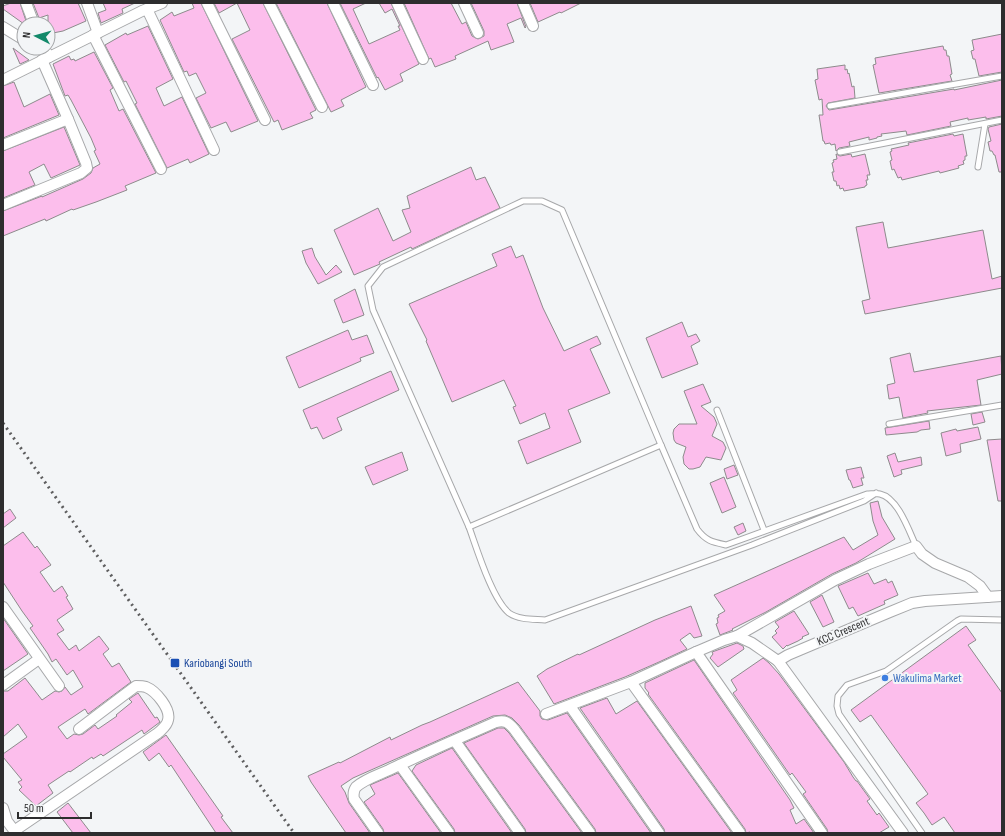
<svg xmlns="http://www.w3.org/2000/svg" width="1005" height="836" font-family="'Sofia Sans Condensed',sans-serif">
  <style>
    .building { fill: #fcbeec; stroke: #8d8b8c }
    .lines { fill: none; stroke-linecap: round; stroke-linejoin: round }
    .lane-casing { stroke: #a7a8aa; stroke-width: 7 }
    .street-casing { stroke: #a7a8aa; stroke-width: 12 }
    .lane { stroke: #fff; stroke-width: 5 }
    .street { stroke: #fff; stroke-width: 10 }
    .rail { stroke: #5e5e5f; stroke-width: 3; stroke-dasharray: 2 4; stroke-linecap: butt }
    .transit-dot { fill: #1a4fb4; stroke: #f3f5f7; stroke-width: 1.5 }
    .shop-dot { fill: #3f7fe0; stroke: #f3f5f7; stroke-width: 1.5 }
    .labels { text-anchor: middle; stroke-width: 4; stroke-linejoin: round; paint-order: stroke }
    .street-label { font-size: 12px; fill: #2d2d2e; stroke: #f3f5f7 }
    .transit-label { font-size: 12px; fill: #164399; stroke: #f3f5f7; text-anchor: start }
    .shop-label { font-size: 12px; fill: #366cbe; stroke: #f3f5f7; text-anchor: start }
  </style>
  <rect width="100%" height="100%" fill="#f3f5f7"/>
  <g class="building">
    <path d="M11,3H20L27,24H24L3,9V6Z"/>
    <path d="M33,3H78L86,21L63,31L48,34V15L39,18Z"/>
    <path d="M103,3H135L122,9L123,13L101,23L98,13L106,10Z"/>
    <path d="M192,3H201L258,121L231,132L226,122L211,128L196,98L206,93L196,73L189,76L187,71L184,72L160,20L172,12L174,16L194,8Z"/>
    <path d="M214,3H263L316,110L310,113L313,118L282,130L278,120L274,122L232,39L250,30L237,3L219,13Z"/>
    <path d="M276,3H327L366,87L341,100L344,106L331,112Z"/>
    <path d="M340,3H366L353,9L369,44L400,30L398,26H400L392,9L385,13L379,3H391L419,64L400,74L403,81L385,90L378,77L377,78Z"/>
    <path d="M404,3H451L462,24L466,22L472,36L478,39L484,36V31L471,3H517L526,27L525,28L521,18L507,24L514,42L491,50L488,41L455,56L456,59L435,67L431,58L429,59Z"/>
    <path d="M530,3H581L561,13L560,12L538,22Z"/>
    <path d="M148,26L173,79L156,88L164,106L182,97L209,154L190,163L188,159L167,168L135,104L137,103L126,81L124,82L105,45L126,33L127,35Z"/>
    <path d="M1002,34V72L979,76L975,59H973L971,51L974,50L972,40Z"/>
    <path d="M943,46L944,50H946L947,56H949L952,74L950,75L952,81L879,93L873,65L876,64L875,58Z"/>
    <path d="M13,48L29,60L20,64Z"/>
    <path d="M94,52L113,88L110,90L119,111L123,109L156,173L125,186L127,190L96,202L73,210L72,209L46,221L45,219L3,236V211L42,196V197L83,179L91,173L93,168L100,164L94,151L96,150L91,138L71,100L68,95L65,96L53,64L69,56L71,60L74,59L75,61Z"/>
    <path d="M845,65V70L847,69L848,74L849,73L852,87L854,86L855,98L828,103L826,106L829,110L954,89V90L1002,80V116L986,119V117L968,120V118L950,122L951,126L907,135L906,131L881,134L882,136L877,137V138L869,140V137L849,142L850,146L839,148L836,151L835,144L831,145L830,143L825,144L824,141H823L819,115H823L822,99L819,100L815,80L818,79L817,69Z"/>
    <path d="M14,82L24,107L50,94L59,115L3,138V86Z"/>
    <path d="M1002,124V172H999L995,155H994L992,151H990L988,142L991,141L988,129L989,127Z"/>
    <path d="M64,127L80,165L51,178L44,164L29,172L35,185L3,198V151Z"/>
    <path d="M953,134L954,136L963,134L967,156H965V160L963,161L964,164L958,166L959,168L940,173L939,171L902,180L901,177L898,178L894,169L892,170L890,161L892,160L890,152L892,151L891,149L909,145L908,143Z"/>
    <path d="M836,154L840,156L851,154L852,157L865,154L870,175H867L868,180H866L867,185L865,186V187L844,191L843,188L840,189L839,185L837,186L836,181H834L832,172H834L832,163L834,162L833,160L837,159Z"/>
    <path d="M471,167L476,180L485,177L500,208L412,249L411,247L379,262L380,264L354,275L334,230L378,208L393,241L411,232L402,210L410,208L407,196Z"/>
    <path d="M883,222L888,248L983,230L992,279L1002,276V288L865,314L862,301L870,299L856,227Z"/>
    <path d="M511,246L516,258L523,255L543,308L564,351L597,336L601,344L590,349L610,393L568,410L581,442L527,464L518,441L550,428L545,413L520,424L513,407L516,406L504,380L452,402L426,341L427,340L409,304L497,266L492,254Z"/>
    <path d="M312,248L315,257L326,275L336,265L342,272L318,284L306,263L302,251Z"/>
    <path d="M355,289L364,315L343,323L334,300Z"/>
    <path d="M682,322L688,337L696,334L700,341L691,346L698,364L662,378L646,338Z"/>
    <path d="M348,330L352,340L367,335L374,353L360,358L361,361L299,388L286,357Z"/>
    <path d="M910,353L914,372L1001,356L1002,374L977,380L981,405L927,411L928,413L903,418L899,397L889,399L887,385L895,383L890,358Z"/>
    <path d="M391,371L399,390L337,418L342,430L323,439L317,427L311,429L303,410Z"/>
    <path d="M703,384L711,402L701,406L714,417L717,424L712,436L723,442L726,448L721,460L706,457L700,467L693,469H689L684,464L683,457L686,447L676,443L674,440L673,433L674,429L679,424H697L684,391Z"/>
    <path d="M982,412L985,422L973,425L971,414Z"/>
    <path d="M929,421L930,429L921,430L917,432L886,435L885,428Z"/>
    <path d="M978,427L981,439L960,444L961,452L946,456L941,433L956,429L957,431Z"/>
    <path d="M1002,439V501H998L987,440Z"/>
    <path d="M402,452L408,470L373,485L365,467Z"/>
    <path d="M895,453L898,462L921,457L922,465L901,470L902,474L894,477L887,456Z"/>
    <path d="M734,465L738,475L727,479L724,469Z"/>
    <path d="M861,467L864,478H861L863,485L853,488L850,480H849L846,470Z"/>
    <path d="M724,477L736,507L722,513L710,483Z"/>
    <path d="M878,501L882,517L895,539L856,563L832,574L766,612L732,629L733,630L720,635L716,624L718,623L717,618L719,617L718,615L725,611L714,595L844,537L853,550L878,535L873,521L870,503Z"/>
    <path d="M10,509L16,518L3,528V514Z"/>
    <path d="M743,523L746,531L738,535L734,527Z"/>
    <path d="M23,532L35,548L37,546L51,565L40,572L54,592L62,586L68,596L66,597L73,609L57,620L64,630L57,634L69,650L76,645L79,651L99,636L109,649L103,654L112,667L119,663L131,682L88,714L85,709L58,727L67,739L74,734L79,735L83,734L95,725L98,729L117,716L116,715L132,702L129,699L138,693L155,718L157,717L160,722L144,734L142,730L103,756L101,754L93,759L92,757L70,772L69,771L48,785L53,793L36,806L19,790L22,787L18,782L22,780L3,757V754L27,737L18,724L3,737V691H8L25,678L42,700L55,691L59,692L62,691L65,687L71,695L83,687L73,670L67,675L56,659L52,662L48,654L30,628L33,626L22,611L3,582V546Z"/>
    <path d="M868,573L874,584L886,579L888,583L892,581L898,595L884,601L885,604L858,616L853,607L849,609L838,586Z"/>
    <path d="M822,595L834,622L823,627L810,602Z"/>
    <path d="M691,606L702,636L694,638L690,633L680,640L687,649L659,662L625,677L554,704L537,676L547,669L578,654L579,655L655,620Z"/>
    <path d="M794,611L809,634L802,637L803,638L798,641L787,646V645L783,649L772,637L777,633L775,631L779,627L775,622Z"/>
    <path d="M3,618L28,654L3,671Z"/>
    <path d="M966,626L976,640L968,645L1002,693V833H955L944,817L932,825L924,813L916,803L928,794L871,715L860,722L851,710Z"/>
    <path d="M737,643L743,646L744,649L718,667L710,658L713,654L712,652Z"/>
    <path d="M763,658L769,663L779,674L844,762L853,777L856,781H857L870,799L867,801L877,815L879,813L889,827L879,833H828L827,829L803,794L806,792L792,773L790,775L733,693L737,690L731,680Z"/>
    <path d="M694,660L790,800L794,808L790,810L796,824L804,819L814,833H751L750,832L746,833L745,829L648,694L649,693L645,688V683Z"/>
    <path d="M518,682L540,711V716L542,719L548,720L567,713L651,833H596L595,829L519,725L512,718L505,715L493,716L353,778L341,786L345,792L349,803L370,833H346L311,782L308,776L339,762L340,763L390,737L391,740L422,725L430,722Z"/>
    <path d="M607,698L616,714L637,701L732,833H665L664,829L580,708Z"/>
    <path d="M498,728H504L509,733L582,833H526L525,829L464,743Z"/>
    <path d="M166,735L223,816L221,817L233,833H216L171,765L169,767L159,753L149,761L143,752Z"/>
    <path d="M452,748L512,833H455L454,829L412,771L416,765Z"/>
    <path d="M398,773L441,833H384L383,829L364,802L375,794L370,785Z"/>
    <path d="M68,803L91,833H73L57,812Z"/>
  </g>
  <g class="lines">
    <defs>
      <g id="lane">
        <path d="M830,106L1002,76"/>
        <path d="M840,152L1002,120"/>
        <path d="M978,167L985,124"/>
        <path d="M717,410L764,530"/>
        <path d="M889,424L1002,405"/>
        <path d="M876,493L864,501L752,545L545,620C534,619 519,620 509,613C492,599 477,549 469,527L661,445L697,529C706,541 712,542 726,545L867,494C871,494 876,493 880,494C898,498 909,531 916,546"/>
        <path d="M469,527L373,310L368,286L383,267L523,201H542L562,210L661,445"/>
        <path d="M922,833L839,714L837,706L838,696L847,685L886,671L957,621L961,619L1002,620"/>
      </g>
      <g id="street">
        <path d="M26,3L34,24"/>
        <path d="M87,3L98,33"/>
        <path d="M207,3L265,120"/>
        <path d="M269,3L322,107"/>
        <path d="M333,3L373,85"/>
        <path d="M397,3L423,59"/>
        <path d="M464,3L478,33"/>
        <path d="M523,3L533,26"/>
        <path d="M147,9L214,150"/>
        <path d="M3,27L24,40"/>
        <path d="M93,35L161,169"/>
        <path d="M39,48L47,53L49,57"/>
        <path d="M3,80L142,11L162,3"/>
        <path d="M3,145L68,119"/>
        <path d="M3,205L81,173L87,168L86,163L68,119L42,60"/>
        <path d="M3,607L59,686"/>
        <path d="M737,636L835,580L869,564L916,546L922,554L935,563L968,577L980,586L988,597"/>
        <path d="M696,652L724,640L737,636L752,643L778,661L788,655L890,612L912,603L925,601L1002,596"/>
        <path d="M778,661L903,833"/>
        <path d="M631,682L696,652L822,833"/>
        <path d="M3,685L39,659"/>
        <path d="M570,706L659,833"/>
        <path d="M546,714L631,682L740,833"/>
        <path d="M455,741L520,833"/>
        <path d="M400,765L449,833"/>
        <path d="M3,808L7,821L16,833"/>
        <path d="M14,831L158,733C162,729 167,726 168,720C171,709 156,691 146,687C143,686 140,686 136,686L79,729"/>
        <path d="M378,833L354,799C353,794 353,791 356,787C365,779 378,775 389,770C424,753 460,738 496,722C505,720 508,722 514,729L590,833"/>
      </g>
    </defs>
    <use href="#lane" class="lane-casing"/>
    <use href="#street" class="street-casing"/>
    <use href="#lane" class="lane"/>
    <use href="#street" class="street"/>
    <path class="rail" d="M3,423L294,833"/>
  </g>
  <rect class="transit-dot" x="170" y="658" width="10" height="10" rx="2"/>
  <circle class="shop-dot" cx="885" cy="678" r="4"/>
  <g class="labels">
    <g class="street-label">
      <text transform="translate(843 631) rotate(-23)" y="4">KCC Crescent</text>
    </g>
    <g class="transit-label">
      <text x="184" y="667">Kariobangi South</text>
    </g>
    <g class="shop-label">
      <text x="893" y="682">Wakulima Market</text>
    </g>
  </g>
  <rect width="1005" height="836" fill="none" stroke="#2d2d2e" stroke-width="8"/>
  <g transform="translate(36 36) rotate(276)"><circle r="19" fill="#f3f5f7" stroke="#a4a5a7"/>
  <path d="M0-3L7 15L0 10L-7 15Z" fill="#13896a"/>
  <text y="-6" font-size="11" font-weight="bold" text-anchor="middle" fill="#2d2d2e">N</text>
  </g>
  <path d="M18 812v6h73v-6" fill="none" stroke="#2d2d2e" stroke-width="2"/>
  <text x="24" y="812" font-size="12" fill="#2d2d2e" stroke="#f3f5f7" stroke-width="3" paint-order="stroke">50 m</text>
</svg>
